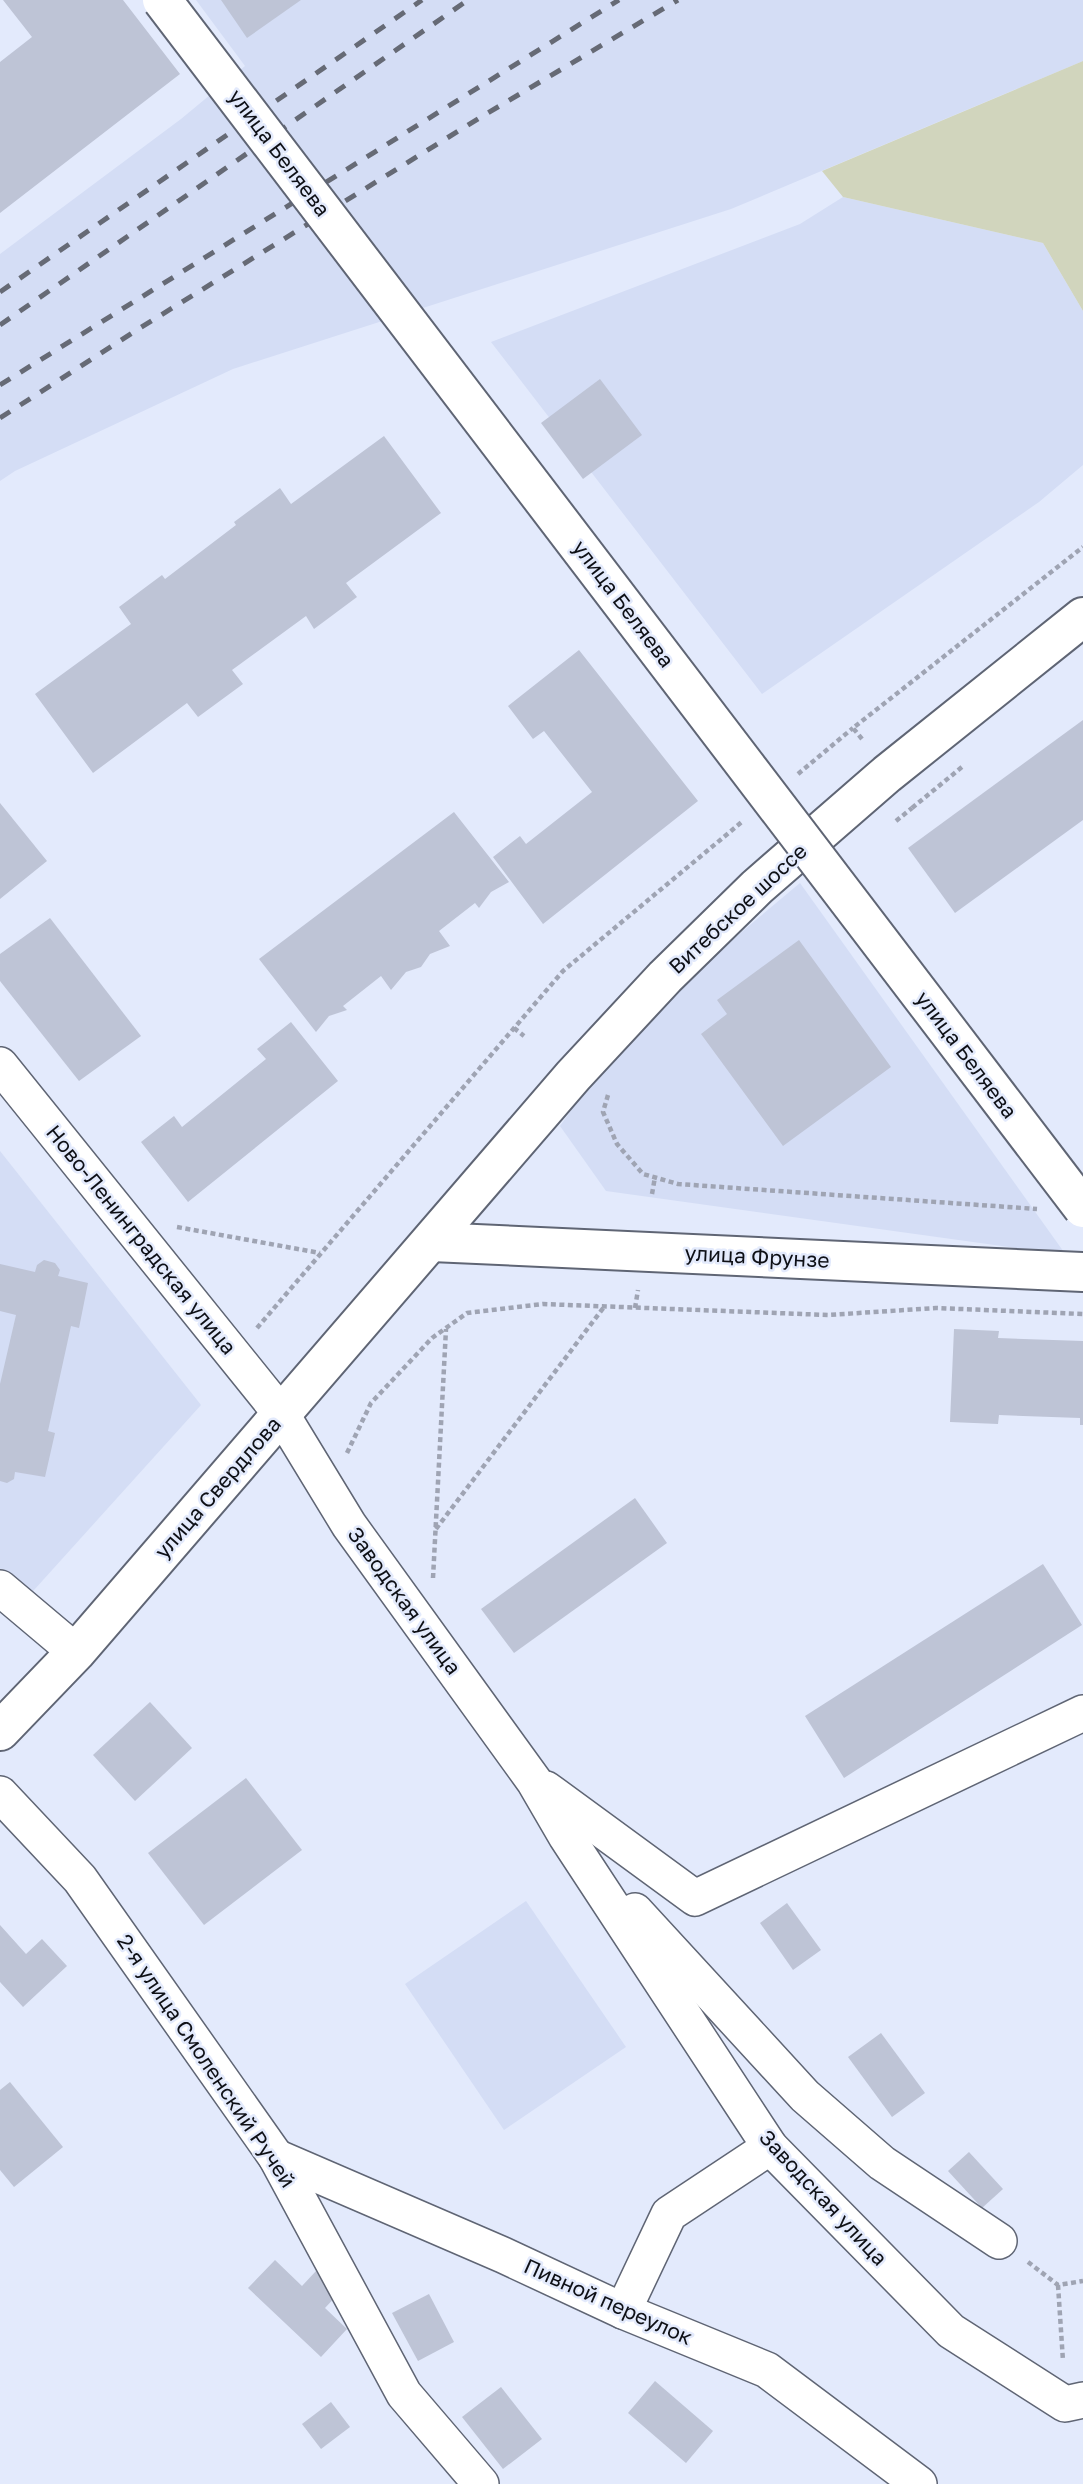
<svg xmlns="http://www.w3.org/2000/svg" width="1083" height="2484" font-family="'Golos Text',sans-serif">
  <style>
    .built { fill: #d4ddf5 }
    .green { fill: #d1d5bd }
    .building { fill: #bec4d6 }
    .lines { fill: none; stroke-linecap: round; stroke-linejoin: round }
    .minor-casing { stroke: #5f6574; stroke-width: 38 }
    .major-casing { stroke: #5f6574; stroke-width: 42 }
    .path { stroke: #9fa4b3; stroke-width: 4.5; stroke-dasharray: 5 3.5; stroke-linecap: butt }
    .minor { stroke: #fff; stroke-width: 35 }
    .major { stroke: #fff; stroke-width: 38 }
    .rail { stroke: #666a75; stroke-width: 5; stroke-dasharray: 12 12; stroke-linecap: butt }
    .major-bridge-casing { stroke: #5f6574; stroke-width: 42; stroke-linecap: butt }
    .major-bridge { stroke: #fff; stroke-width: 38 }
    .labels { text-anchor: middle; stroke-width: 5; stroke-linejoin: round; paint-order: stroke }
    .street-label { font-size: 21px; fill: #0e1016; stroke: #e3eafc }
  </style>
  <rect width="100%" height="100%" fill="#e3eafc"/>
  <g class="built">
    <path d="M196,0H1083V61L731,209L233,369L15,471L0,481V254L181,119L245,66Z"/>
    <path d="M843,197L1043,243L1083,311V465L1039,502L762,694L491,342L800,224Z"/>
    <path d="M800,883L1066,1255L606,1191L560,1126L633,1023Z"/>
    <path d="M0,1151L201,1405L25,1600L0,1579Z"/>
    <path d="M526,1901L626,2047L504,2130L405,1984Z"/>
  </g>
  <path class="green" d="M1083,61V311L1043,243L843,197L822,171Z"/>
  <g class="building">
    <path d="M3,0H123L180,74L0,213V62L32,37Z"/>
    <path d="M221,0H301L247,38Z"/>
    <path d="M600,379L642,435L583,479L541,423Z"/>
    <path d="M384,436L441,513L346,583L357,597L314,629L306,616L232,670L243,684L198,717L187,703L93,773L35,694L131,624L119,607L162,575L165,579L236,525L234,522L280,488L291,504Z"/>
    <path d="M579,650L698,801L543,924L493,857L520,836L526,844L592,792L544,731L533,739L508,706Z"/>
    <path d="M1083,720V820L955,913L908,848Z"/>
    <path d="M0,803L47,861L0,899Z"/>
    <path d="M454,812L509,882L491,892L479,908L475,903L439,931L450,946L430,954L421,967L406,972L391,990L381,976L343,1006L347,1010L329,1016L316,1032L259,959Z"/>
    <path d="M50,918L141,1036L79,1081L0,981V954Z"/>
    <path d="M799,940L891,1067L783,1146L701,1034L727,1014L717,1000Z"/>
    <path d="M291,1022L338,1081L188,1202L141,1142L174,1116L182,1127L266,1059L257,1049Z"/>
    <path d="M44,1260L55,1263L60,1270L58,1276L88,1283L79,1328L71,1326L48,1431L55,1433L45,1477L15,1472L14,1479L7,1483L0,1481V1384L16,1315L0,1311V1264L35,1272L37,1265Z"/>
    <path d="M954,1329L999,1331L998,1338L1083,1341V1425H1080V1418L999,1415L998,1424L950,1422Z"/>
    <path d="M635,1498L667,1543L514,1653L481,1609Z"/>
    <path d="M1043,1564L1082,1625L844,1778L805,1716Z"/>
    <path d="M150,1702L192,1748L135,1801L93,1755Z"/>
    <path d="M246,1778L302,1850L204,1925L148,1853Z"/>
    <path d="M787,1903L821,1950L793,1970L760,1923Z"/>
    <path d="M0,1925L26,1954L42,1939L67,1966L23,2007L0,1982Z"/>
    <path d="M881,2033L925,2093L892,2117L848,2057Z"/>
    <path d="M10,2082L63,2147L14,2187L0,2170V2090Z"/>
    <path d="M969,2152L1003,2189L982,2208L948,2171Z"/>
    <path d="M275,2260L302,2286L316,2271L339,2293L325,2308L347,2329L321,2357L248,2288Z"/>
    <path d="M429,2294L454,2342L418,2361L392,2313Z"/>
    <path d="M655,2381L713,2431L686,2463L628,2413Z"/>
    <path d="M501,2387L542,2439L503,2469L462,2417Z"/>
    <path d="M331,2402L350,2427L321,2449L302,2424Z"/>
  </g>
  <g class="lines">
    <defs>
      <g id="minor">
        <path d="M0,1065L282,1415L349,1525L534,1781L566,1836L770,2147L951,2331L1065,2404L1083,2400"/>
        <path d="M0,1588L76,1652"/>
        <path d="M546,1789L695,1898L1083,1713"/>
        <path d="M0,1794L80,1879L276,2157L404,2394L481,2484"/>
        <path d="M635,1911L805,2096L882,2163L999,2241"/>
        <path d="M276,2157L503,2255L623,2311L767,2370L919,2484"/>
        <path d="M623,2311L669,2214L770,2147"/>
      </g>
      <g id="major">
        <path d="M432,1242L1083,1272"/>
        <path d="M0,1731L76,1652L573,1076L665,977L757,887L887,774L1083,617"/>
      </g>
    </defs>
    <use href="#minor" class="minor-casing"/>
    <use href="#major" class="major-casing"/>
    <g class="path">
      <path d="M862,739L853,728L1083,547"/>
      <path d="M798,774L853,728"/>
      <path d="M912,808L962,767"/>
      <path d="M896,821L912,808"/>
      <path d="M514,1028L524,1036"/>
      <path d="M608,1095L603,1112L617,1144L643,1174L678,1184L1037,1209"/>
      <path d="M652,1194L655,1177"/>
      <path d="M177,1227L320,1253"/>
      <path d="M635,1308L638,1290"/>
      <path d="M257,1328L563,971L743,821"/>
      <path d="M347,1453L371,1403L432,1338L467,1313L543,1304L828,1315L936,1308L1083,1314"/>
      <path d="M436,1529L604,1307"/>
      <path d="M433,1578L446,1329"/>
      <path d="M1028,2262L1058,2285L1083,2281"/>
      <path d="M1058,2285L1063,2361"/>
    </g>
    <use href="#minor" class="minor"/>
    <use href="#major" class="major"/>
    <g class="rail">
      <path d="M0,292L422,0"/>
      <path d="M0,325L468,0"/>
      <path d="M0,385L619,0"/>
      <path d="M0,418L140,328L481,117L678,0"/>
    </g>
    <defs>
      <path id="major-bridge" d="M162,0L1083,1208"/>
    </defs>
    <use href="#major-bridge" class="major-bridge-casing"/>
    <use href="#major-bridge" class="major-bridge"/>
  </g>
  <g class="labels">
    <g class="street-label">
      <text transform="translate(279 153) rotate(53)" y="7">улица Беляева</text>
      <text transform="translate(623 604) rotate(53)" y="7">улица Беляева</text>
      <text transform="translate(738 909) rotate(-43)" y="7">Витебское шоссе</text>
      <text transform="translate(966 1055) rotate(53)" y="7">улица Беляева</text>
      <text transform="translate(141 1240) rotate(51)" y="7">Ново-Ленинградская улица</text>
      <text transform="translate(757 1257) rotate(3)" y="7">улица Фрунзе</text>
      <text transform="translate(218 1488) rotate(-49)" y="7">улица Свердлова</text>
      <text transform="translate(404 1601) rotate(54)" y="7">Заводская улица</text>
      <text transform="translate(206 2061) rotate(56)" y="7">2-я улица Смоленский Ручей</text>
      <text transform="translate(823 2198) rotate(47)" y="7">Заводская улица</text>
      <text transform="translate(608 2302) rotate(24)" y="7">Пивной переулок</text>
    </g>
  </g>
</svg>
